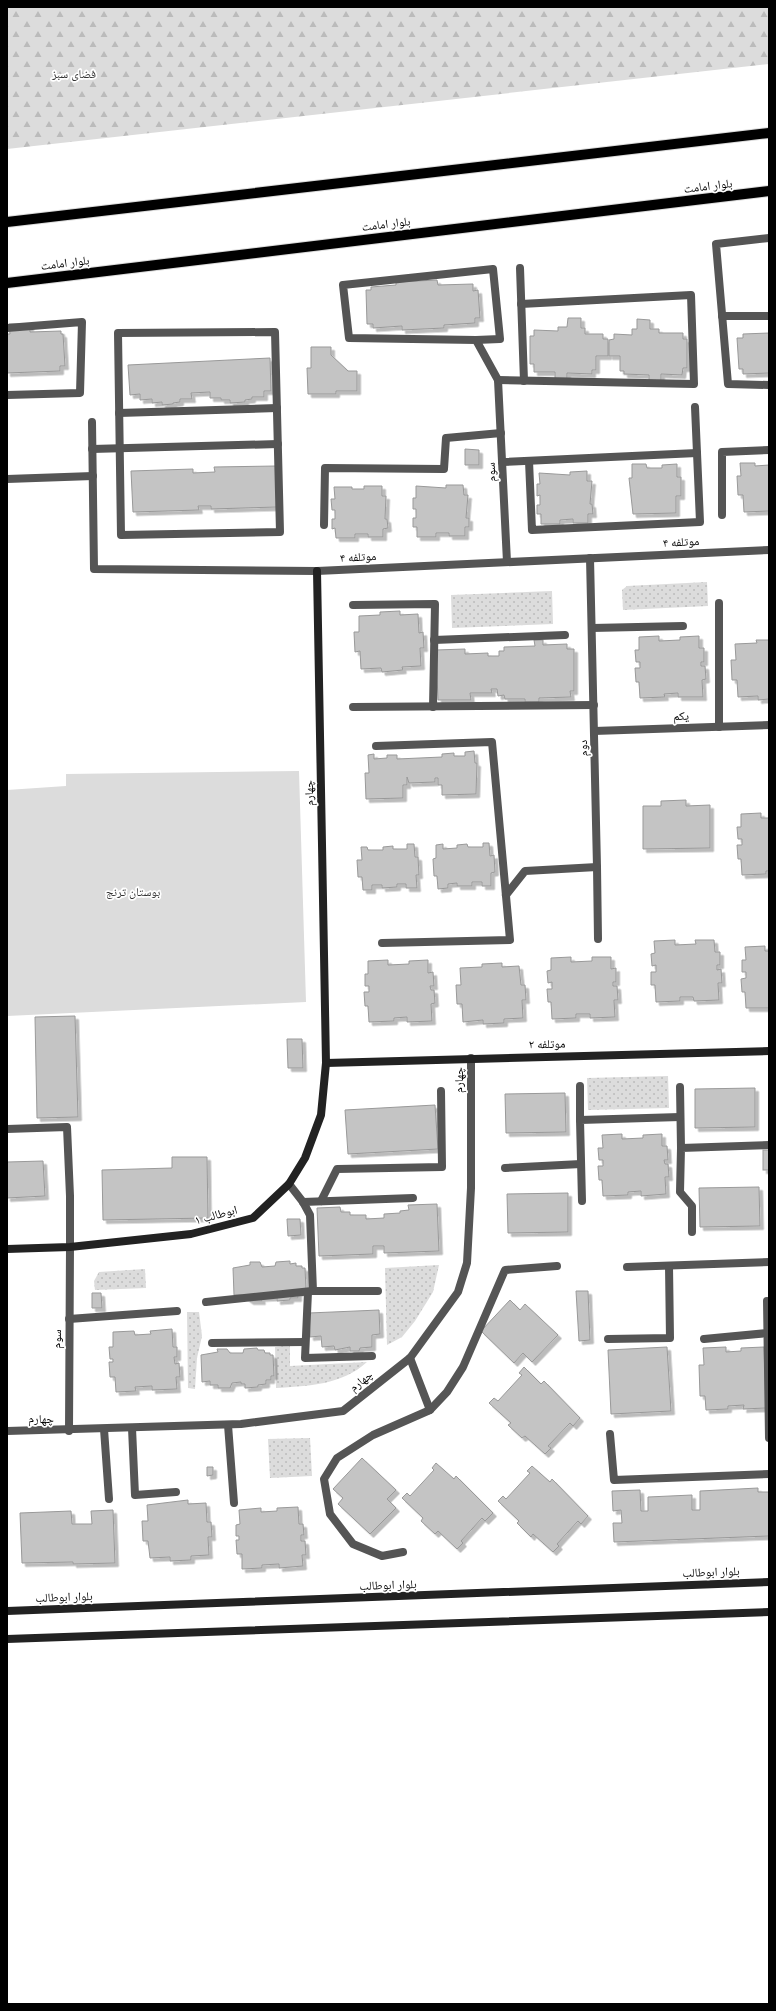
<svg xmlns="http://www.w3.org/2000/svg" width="776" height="2011" font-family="'Golos Text','Noto Naskh Arabic',sans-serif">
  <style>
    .grass { fill: url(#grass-dots) }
    .forest { fill: url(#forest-firs) }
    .park { fill: #dcdcdc }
    .building { fill: #c4c4c4; stroke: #999; filter: url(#shadow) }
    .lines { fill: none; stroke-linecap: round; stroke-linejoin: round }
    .primary-casing { stroke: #dbdbdb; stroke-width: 12 }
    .lane { stroke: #555; stroke-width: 8 }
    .street { stroke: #555; stroke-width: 8 }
    .secondary { stroke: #222; stroke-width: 8 }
    .primary { stroke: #000; stroke-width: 10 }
    .labels { text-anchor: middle; stroke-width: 3.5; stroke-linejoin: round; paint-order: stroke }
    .park-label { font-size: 12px; fill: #333; stroke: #fff }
    .street-label { font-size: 12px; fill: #000; stroke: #fff }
  </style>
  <defs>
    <pattern id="grass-dots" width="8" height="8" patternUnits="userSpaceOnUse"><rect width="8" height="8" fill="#dcdcdc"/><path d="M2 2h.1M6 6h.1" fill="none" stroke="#bbb" stroke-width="1.8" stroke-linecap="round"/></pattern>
    <pattern id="forest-firs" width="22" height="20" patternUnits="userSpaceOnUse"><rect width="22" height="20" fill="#dcdcdc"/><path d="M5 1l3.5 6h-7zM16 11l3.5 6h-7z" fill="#bbb"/></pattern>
    <filter id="shadow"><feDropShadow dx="3.5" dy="3.5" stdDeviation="0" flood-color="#0004"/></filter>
  </defs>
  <rect width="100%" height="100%" fill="#fff"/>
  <g class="grass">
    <path d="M707,582L708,606L623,610L622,590L627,586Z"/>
    <path d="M552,591L553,624L452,628L451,595Z"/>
    <path d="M668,1076L669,1108L588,1110L587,1078Z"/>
    <path d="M439,1265L433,1292L415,1321L402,1337L387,1345L385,1268Z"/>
    <path d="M145,1269L146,1288L95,1290L94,1281L99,1272Z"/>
    <path d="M187,1312H199L202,1336L197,1358L195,1389L188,1388Z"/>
    <path d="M290,1345V1366L367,1362C342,1385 308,1386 276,1388L275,1347Z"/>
    <path d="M310,1438L312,1476L270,1478L268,1439Z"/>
  </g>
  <path class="forest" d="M7,7H769V64L7,149Z"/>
  <path class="park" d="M299,771L306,1002L7,1016V790L66,786V774Z"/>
  <g class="building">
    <path d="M437,280L438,285L473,284V291L478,290L480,318H475V323L444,325V328L402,330V326L373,328V324H367L366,290H371V287L396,285V282Z"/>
    <path d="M568,318H581V328H585V334H603V339H608V356H596V370H592V374L567,373V379H555V372H534V364H530V336H534V330L558,331V327H567Z"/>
    <path d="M637,319L650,320V329H659V333H683V339H687V368H683L682,375L661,374V381H649V375L624,374V371H620V356H609V340L614,339V334L632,335V329H637Z"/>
    <path d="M9,324H30V332L61,331V334H63L65,366H60V371L7,373V334H10Z"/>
    <path d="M769,333V373L743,374V369H739L737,338H743V334Z"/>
    <path d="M311,347H331V355L348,371H357V391H336V394H308L307,368H311Z"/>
    <path d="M270,358L271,391H264V397H252V399L245,400V402L230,403V400H221V398H210V392L191,393L192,399H180V402L173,403V404L162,405V402L152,403V399L140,400V394L130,395L128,365Z"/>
    <path d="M465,449L479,450V465H465Z"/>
    <path d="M740,463H755V466L769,465V511L744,512L743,495H738L737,476H741Z"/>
    <path d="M632,464H646L647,468H662V465L677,464V477H681V496H676V513L633,514L629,478H632Z"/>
    <path d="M276,466L277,507L211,509V506H198L199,510L133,512L131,471L193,469V473L215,472L214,467Z"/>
    <path d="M587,471V481H592L590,504H592L593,514H588V523H573V519L560,520V524H541V514H537V505H540V495L537,496V484H540L539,473L570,475V472Z"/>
    <path d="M446,485H463L464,495H468L466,518H469V527H465V536H449V533H436V537H417V527H413V518H416V509H413V498H416V486L446,488Z"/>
    <path d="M364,486H382V496H386L385,519H387L388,528L383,529V537H368V534H355V538H336L335,528L332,529V519H335V510H332L331,499H335L334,487H352V489H364Z"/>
    <path d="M400,611V615L418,614L419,633L423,632L424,648H420L421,666L402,667L403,670L382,672L381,668L361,669L360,651L355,652L354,632H359V616L380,615V612Z"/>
    <path d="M659,636V641L680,640V637L699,636V648H704V662H701V666H705L706,679L702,680L703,697H678V693L664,694L665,697L640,698L639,682H636L635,668H640V662H636L635,650H639V637Z"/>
    <path d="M534,640H543V645L567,644V649H574V691H570L571,697L539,698V702H525V699H505L504,695L498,696L497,689H491L492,693H470L471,700H438L436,650L465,649V654L488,653V656H499V651H504V647L535,646Z"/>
    <path d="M756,640H769V699L758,700V696L738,697L737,680H732L731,660H736L735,644L757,643Z"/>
    <path d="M474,751L475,763H477L476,794L442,795V785H438V778H435V782L409,783L407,777V785H403V798L366,799L365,773H369L368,755L374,754V759L387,758V755H397V759L442,757V754L454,753V756H465V752Z"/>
    <path d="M686,800V806L710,805V848L643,849V806H661V801Z"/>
    <path d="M761,813V818H769V871H766V874L742,875L741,859H738L737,845H742V839H738L737,827H741V814Z"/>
    <path d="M483,843H489L490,856L494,855L495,872L491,873V886H482V882H472V886H457V883L448,884V888L438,889L437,876H434L433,859L436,858V845L443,844V849L457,848V845L467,844L468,847H483Z"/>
    <path d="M407,844H414L415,857H418L419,875H416L417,888H406V884H397V887L382,888V885H372V890H363L362,877H358L357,860H362L361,847H367L368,850H383V847L393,846V849H407Z"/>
    <path d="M675,940V945L696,944L695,940H714L715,952H720V965H717V970L721,969L722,983H718L719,1000L694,1001L693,997H680V1001L656,1002L655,985H651V972H656V965L652,966L651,954L655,953L654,941Z"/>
    <path d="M765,946V951H769V1008H746L745,992H742L741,979L746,978V972H742V960H746L745,947Z"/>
    <path d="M571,957V962L592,961V957H611V969L616,968V982H613V986H617L618,1000H614L615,1017L590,1018V1014H576V1018L552,1019L551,1002H548L547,989H552V982L548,983L547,971L551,970V958Z"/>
    <path d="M388,960V965L409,964V961L428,960V973L433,972L434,986H430L431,990H434L435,1003L431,1004L432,1021L407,1022V1017L394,1018V1021L369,1022L368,1006H365L364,992H369V986H365V974H368V961Z"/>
    <path d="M502,963V967L519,966L521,985H525L526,1000H522L523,1018L504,1019V1023L483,1024V1020L463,1022L462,1004H457L456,985H461L460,968L482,967V964Z"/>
    <path d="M75,1016L78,1117L37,1118L35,1017Z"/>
    <path d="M287,1039H302L303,1068H288Z"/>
    <path d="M755,1088V1127L695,1128V1089Z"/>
    <path d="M565,1093L566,1132L506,1133L505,1094Z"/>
    <path d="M435,1105L438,1149L348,1154L345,1110Z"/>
    <path d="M622,1134V1139L643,1138V1135L662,1134V1146H667L668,1160H664L665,1164H668L669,1177H665L666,1194L641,1196V1191L628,1192V1195L603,1196L602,1180H599L598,1166H603V1160H599L598,1148H603L602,1135Z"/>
    <rect x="763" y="1150" width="6" height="20"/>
    <path d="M172,1157H207L208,1218L103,1220L102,1170L172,1168Z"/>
    <path d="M43,1161L45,1196L7,1198V1162Z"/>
    <path d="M759,1187L760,1226L700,1227L699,1188Z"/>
    <path d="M568,1193V1232L508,1233L507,1194Z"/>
    <path d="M437,1204L439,1251L384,1253V1246H373V1254L319,1256L317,1208L340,1207L341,1212H350V1215H366V1219L384,1218V1214L400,1213V1211L409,1210L408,1205Z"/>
    <path d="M287,1219H300L301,1235L288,1236Z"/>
    <path d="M290,1261V1264L296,1263V1266H302V1268H305L306,1289L298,1293V1298H290V1300L277,1301V1297L261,1298L262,1301H250L242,1295H234L233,1268L250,1265V1262H260L262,1267L275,1266L276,1262Z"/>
    <path d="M576,1291H588L590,1340L579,1341Z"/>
    <path d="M92,1293H101L102,1308H92Z"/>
    <path d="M510,1300L520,1310L525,1304L558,1335L532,1362L523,1353L514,1363L481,1331Z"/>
    <path d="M379,1310L380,1334L372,1335V1347L360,1348L359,1351H350V1347L335,1350L334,1346L322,1347L321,1336L310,1337L309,1313Z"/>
    <path d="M172,1329L173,1347H177V1357H174L175,1364L179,1363L180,1377H176L177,1389L152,1390V1386L135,1387L136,1391L116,1392L115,1377H110L109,1362H113V1359H110L109,1347H113V1332L134,1331L135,1335L151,1334L150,1331Z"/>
    <path d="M667,1347L671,1411L611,1414L608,1350Z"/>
    <path d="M726,1347V1352L741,1351V1348L764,1347L766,1408L743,1409L744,1405L728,1406V1409L706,1410L705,1396H700L699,1365H704L703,1348Z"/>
    <path d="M257,1348L258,1350H264L265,1353H270V1355H273L274,1376H271V1380H266V1384L258,1385V1387L245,1388V1384H241V1382L232,1383L230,1388H218V1385H210V1381L202,1382L201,1355L218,1352L217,1349H227L230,1353H243L244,1349Z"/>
    <path d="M524,1367L541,1384L544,1381L580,1418L573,1426L570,1423L548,1446L551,1448L545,1454L525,1436L522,1438L508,1425L511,1423L489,1403L494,1398L498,1401L522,1375L519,1373Z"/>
    <path d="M362,1458L396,1490L387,1499L396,1508L370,1534L338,1504L343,1498L333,1489Z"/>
    <path d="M436,1463L454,1479L456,1476L493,1513L485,1521L482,1518L461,1541L463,1543L457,1549L438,1531L435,1534L421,1521L423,1518L402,1498L407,1493L410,1496L434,1470L432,1468Z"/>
    <path d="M532,1466L550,1482L552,1479L588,1516L581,1524L578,1521L557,1544L559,1546L553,1552L533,1534L531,1537L517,1523L519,1521L498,1501L503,1496L506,1499L530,1473L527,1471Z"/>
    <path d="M207,1467H213V1475L207,1476Z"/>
    <path d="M758,1488V1492H769V1536L614,1542L613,1523H622L621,1510L613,1511L612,1491L640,1490L641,1511H648V1497L692,1495V1510H700V1491Z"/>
    <path d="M188,1500V1504L206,1503L207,1522H211L212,1537H208L209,1555L191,1556V1560L170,1561V1557L150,1558L148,1541H143L142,1521H148L147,1505Z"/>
    <path d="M298,1507L299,1524H303L304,1535H301V1541H305L306,1555H302L303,1566L279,1568V1564L262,1565V1568L242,1569V1554H237L236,1540H239V1536H236V1525L240,1524L239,1510L261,1508V1512L277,1511V1508Z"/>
    <path d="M113,1510L115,1563L73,1564V1562L22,1563L20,1513L71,1511L72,1524H92L91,1511Z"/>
  </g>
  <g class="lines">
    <defs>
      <g id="primary">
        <path d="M7,222L769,133"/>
        <path d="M7,283L769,191"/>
      </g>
    </defs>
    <use href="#primary" class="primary-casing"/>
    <g class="lane">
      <path d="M580,1086V1120"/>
      <path d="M7,1129L67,1127L70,1196V1247"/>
    </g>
    <g class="street">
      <path d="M769,238L716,244L728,384L769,385"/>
      <path d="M520,268L524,381"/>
      <path d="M722,316H769"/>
      <path d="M7,328L82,322L80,393L7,395"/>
      <path d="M275,332L280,532L121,535L118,333Z"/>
      <path d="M476,340L500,339L493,269L343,285L349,338L476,340L498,380L507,562"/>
      <path d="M498,380L694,384L691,295L521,304"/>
      <path d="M119,413L277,408"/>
      <path d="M92,422L94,569L317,571L769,550"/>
      <path d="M92,449L278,444"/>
      <path d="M529,461L532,530L700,522L695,407"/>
      <path d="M502,462L697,453"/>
      <path d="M7,479L93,476"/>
      <path d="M722,515V452L769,450"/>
      <path d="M324,525L325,468L444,469L446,438L501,433"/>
      <path d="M353,605L435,604L433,707"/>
      <path d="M592,628L683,626"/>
      <path d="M434,640L565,635"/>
      <path d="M353,707L594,705"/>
      <path d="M719,727V603"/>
      <path d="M594,731L769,725"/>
      <path d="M376,746L492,742L510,940L382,943"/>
      <path d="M597,867L598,939"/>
      <path d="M506,895L525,871L597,867L590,558"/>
      <path d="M680,1087L681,1148"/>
      <path d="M505,1168L581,1164"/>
      <path d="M289,1184L303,1202L310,1215L313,1291H378"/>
      <path d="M321,1201L337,1169L442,1167L441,1091"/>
      <path d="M582,1201L580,1120L680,1117"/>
      <path d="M303,1202L413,1198"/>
      <path d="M692,1232V1206L680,1192L681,1148L769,1145"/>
      <path d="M627,1267L769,1262"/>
      <path d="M308,1292L305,1358L372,1356"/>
      <path d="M767,1301L769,1438"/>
      <path d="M206,1302L312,1291"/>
      <path d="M69,1319L177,1311"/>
      <path d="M608,1339L670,1338L669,1266"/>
      <path d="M704,1339L768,1333"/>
      <path d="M212,1343L305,1342"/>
      <path d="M410,1358L430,1410"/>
      <path d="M228,1425L234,1503"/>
      <path d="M132,1428L135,1495L176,1492"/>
      <path d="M104,1429L109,1499"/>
      <path d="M7,1431L241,1424L343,1411L410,1358L458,1292L467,1263L471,1188V1058"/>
      <path d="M69,1431L70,1247"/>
      <path d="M610,1434L614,1480L769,1474"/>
      <path d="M403,1552L382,1556L353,1544L330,1514L324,1479L337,1458L373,1435L430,1410L447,1392L463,1367L505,1270L557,1266"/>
    </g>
    <g class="secondary">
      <path d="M326,1063L769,1051"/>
      <path d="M7,1249L70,1247L191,1234L253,1218L289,1184L305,1158L321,1115L326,1063L317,571"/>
      <path d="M7,1611L769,1582"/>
      <path d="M7,1639L769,1612"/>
    </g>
    <use href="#primary" class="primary"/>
  </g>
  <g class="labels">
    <g class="park-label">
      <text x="74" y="78">فضای سبز</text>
      <text x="133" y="896">بوستان ترنج</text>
    </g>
    <g class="street-label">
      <text transform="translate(708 186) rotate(-7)" y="4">بلوار امامت</text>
      <text transform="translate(386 224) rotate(-7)" y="4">بلوار امامت</text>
      <text transform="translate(65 263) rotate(-7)" y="4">بلوار امامت</text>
      <text transform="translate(491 472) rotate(-93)" y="4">سوم</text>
      <text transform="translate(681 542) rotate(-3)" y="4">موتلفه ۴</text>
      <text transform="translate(358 557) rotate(-3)" y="4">موتلفه ۴</text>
      <text transform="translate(681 716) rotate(-2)" y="4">یکم</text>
      <text transform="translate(583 748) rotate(-91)" y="4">دوم</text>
      <text transform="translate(309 793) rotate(-91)" y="4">چهارم</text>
      <text transform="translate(547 1044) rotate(-1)" y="4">موتلفه ۲</text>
      <text transform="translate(459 1080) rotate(-90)" y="4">چهارم</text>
      <text transform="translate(216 1215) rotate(-15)" y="4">ابوطالب ۱</text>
      <text transform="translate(57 1339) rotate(-90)" y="4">سوم</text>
      <text transform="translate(361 1381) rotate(-38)" y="4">چهارم</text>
      <text x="41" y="1423">چهارم</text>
      <text transform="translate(711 1572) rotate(-2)" y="4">بلوار ابوطالب</text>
      <text transform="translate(388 1585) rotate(-2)" y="4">بلوار ابوطالب</text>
      <text transform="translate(64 1597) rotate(-2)" y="4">بلوار ابوطالب</text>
    </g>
  </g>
  <rect width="776" height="2011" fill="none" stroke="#000000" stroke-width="16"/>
</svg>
